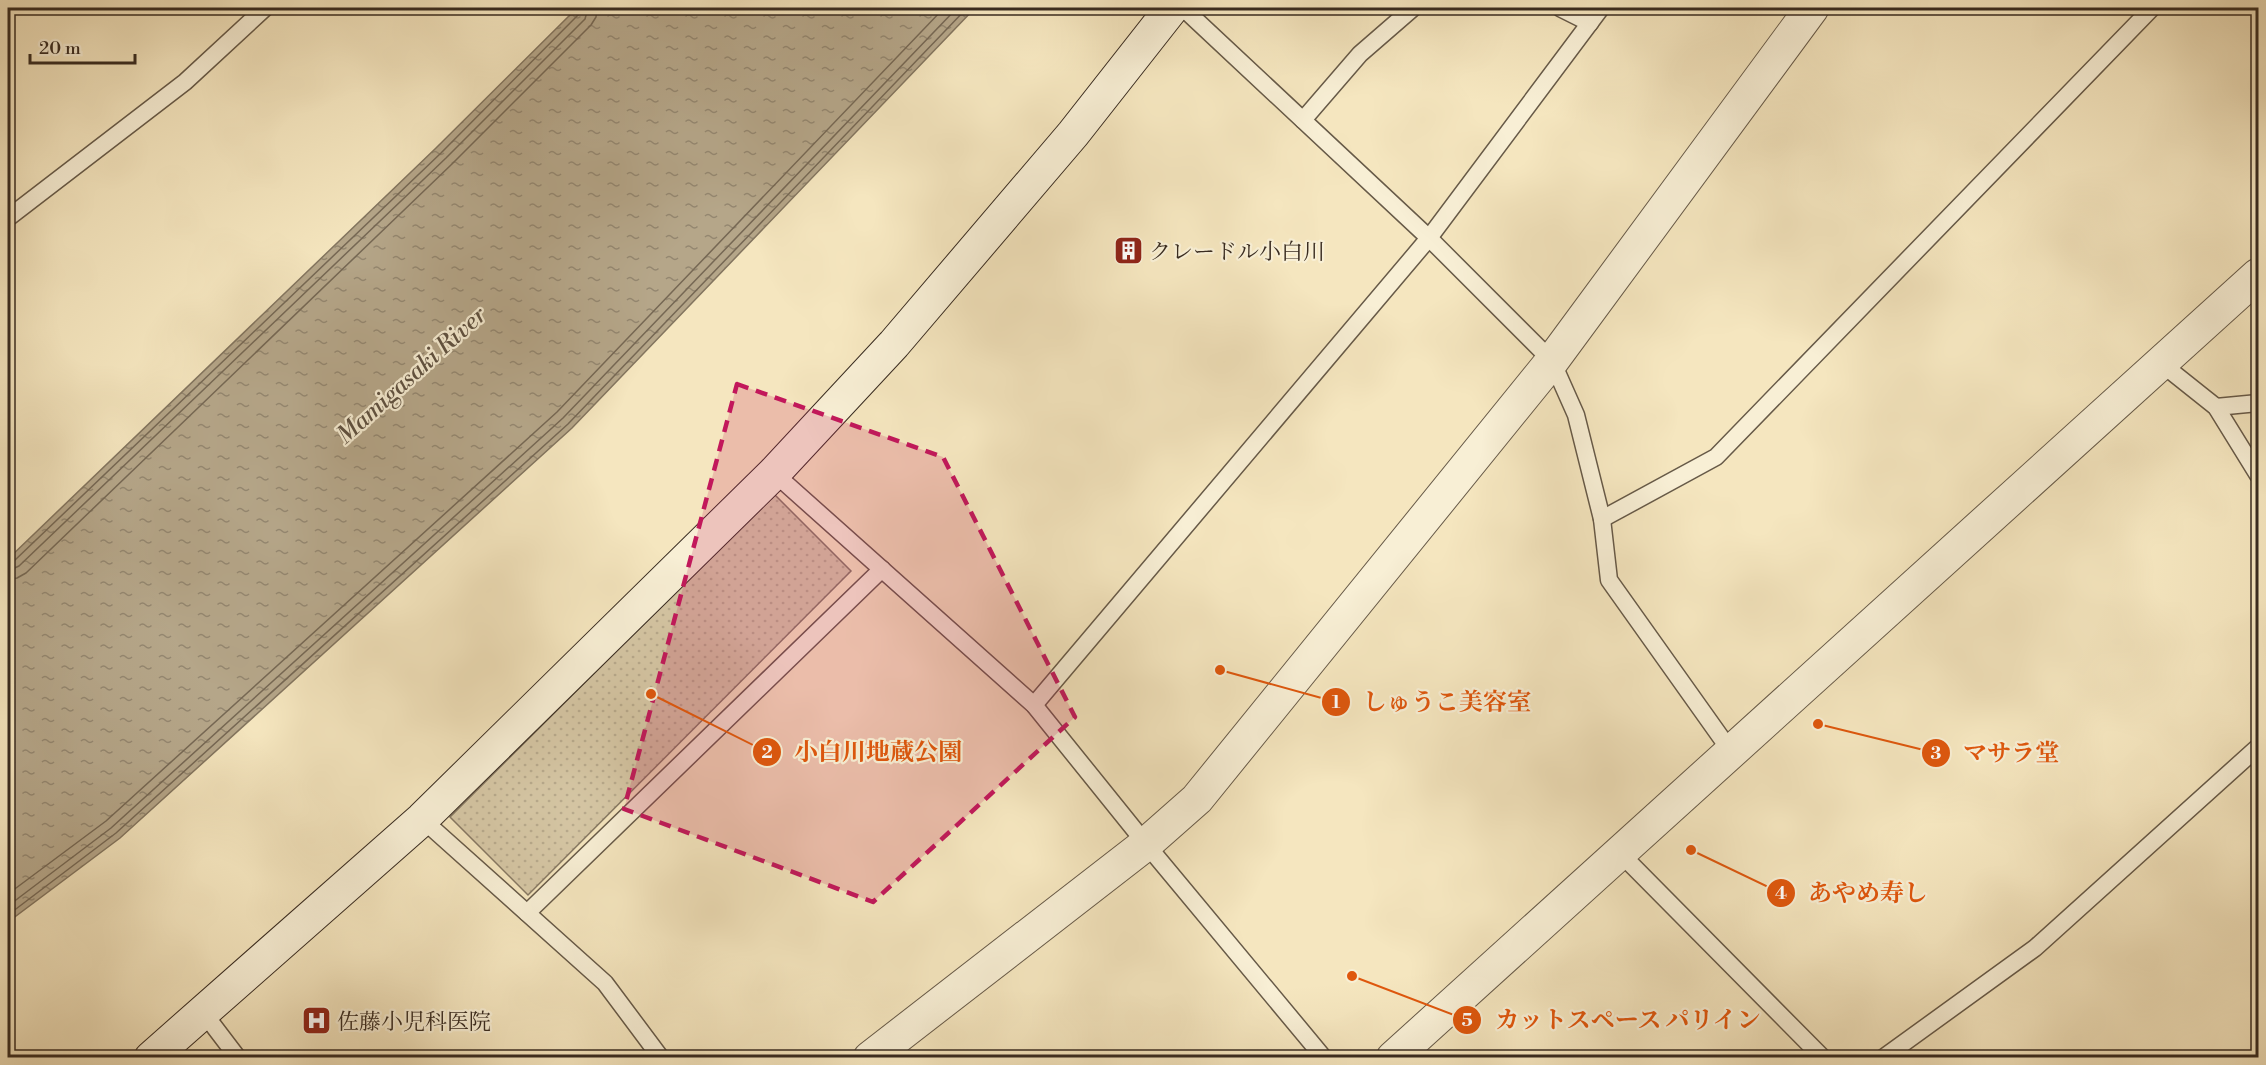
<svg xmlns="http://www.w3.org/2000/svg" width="2266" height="1065" font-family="'Libre Bodoni','Noto Serif JP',serif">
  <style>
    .grass { fill: url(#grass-dots); stroke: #867862; stroke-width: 1.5 }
    .water { fill: url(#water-ripples); stroke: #83755f; stroke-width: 1.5 }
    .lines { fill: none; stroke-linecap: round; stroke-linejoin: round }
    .shore { stroke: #766854; stroke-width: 1.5 }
    .lane-casing { stroke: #675a48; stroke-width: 19 }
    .street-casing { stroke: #675a48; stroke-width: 35 }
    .secondary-casing { stroke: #382b20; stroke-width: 35 }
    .lane { stroke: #f8efd5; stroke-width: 16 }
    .street { stroke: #f8efd5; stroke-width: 33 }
    .secondary { stroke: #f8efd5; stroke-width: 33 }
    .marked { fill: #c2185b; fill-opacity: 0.2; stroke: #c2185b; stroke-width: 4.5; stroke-dasharray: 12 8; stroke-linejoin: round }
    .labels { text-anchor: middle; stroke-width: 4.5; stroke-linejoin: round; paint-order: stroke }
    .poi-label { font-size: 22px; fill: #382b20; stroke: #f8efd5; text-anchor: start }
    .water-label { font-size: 24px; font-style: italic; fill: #5e5040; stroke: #f8efd5 }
    .leader { fill: none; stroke: #df570d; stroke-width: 2 }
    .callout-dot { fill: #df570d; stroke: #f8efd5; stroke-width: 2 }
    .mark-label { font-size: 18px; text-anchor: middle; font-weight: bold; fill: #fff }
    .callout-label { font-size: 24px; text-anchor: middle; font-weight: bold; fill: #df570d; stroke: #f8efd5; stroke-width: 4.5; stroke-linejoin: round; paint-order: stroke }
  </style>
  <defs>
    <pattern id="grass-dots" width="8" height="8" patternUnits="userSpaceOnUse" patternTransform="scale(1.5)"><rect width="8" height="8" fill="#d5c6a4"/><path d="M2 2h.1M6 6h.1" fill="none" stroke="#b8aa8d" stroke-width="1.8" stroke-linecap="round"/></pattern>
    <pattern id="water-ripples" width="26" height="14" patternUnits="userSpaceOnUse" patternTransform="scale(1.5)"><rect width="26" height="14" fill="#b5a689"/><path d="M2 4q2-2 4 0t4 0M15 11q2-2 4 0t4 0" fill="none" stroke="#948770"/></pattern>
  </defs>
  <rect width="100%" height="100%" fill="#f5e6bf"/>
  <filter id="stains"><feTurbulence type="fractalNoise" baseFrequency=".00333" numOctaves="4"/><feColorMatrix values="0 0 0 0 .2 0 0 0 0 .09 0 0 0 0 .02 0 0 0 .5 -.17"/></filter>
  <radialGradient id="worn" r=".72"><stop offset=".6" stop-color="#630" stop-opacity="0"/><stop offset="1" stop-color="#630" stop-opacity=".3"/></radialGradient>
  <path class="grass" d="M774,494L851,571L528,895L450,817Z"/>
  <path class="water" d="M577,8H975L572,428L120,838L8,922V559L436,148Z"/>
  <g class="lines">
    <g class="shore">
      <path d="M8,563L14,561L441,153L579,14L581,8"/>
      <path d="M8,571L19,566L446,158L585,19L588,8"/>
      <path d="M8,580L17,578L26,573L452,164L591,25L596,17L597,8"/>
      <path d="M8,894L106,821L557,412L944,8"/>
      <path d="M8,906L111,828L563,418L957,8"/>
      <path d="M8,915L116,833L568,424L967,8"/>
    </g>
    <defs>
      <g id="lane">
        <path d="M1183,8L1429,238L1552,361L1576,415L1602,519L1609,580L1732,753"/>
        <path d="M1560,8L1590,23"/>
        <path d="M1303,120L1360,54L1413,8"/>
        <path d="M8,218L185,82L265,8"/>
        <path d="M2162,364L2216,407L2258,475"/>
        <path d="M2216,407L2258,403"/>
        <path d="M774,473L1034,705L1146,844L1324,1058"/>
        <path d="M1602,519L1716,457L2152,8"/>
        <path d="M1034,705L1429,238L1601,8"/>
        <path d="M422,819L605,983L661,1058"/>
        <path d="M1619,852L1823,1058"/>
        <path d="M527,913L882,569"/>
        <path d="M203,1012L238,1058"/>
        <path d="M1883,1058L2035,948L2258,747"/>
      </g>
      <g id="street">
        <path d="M870,1058L1146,844L1197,799L1552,361L1812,8"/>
        <path d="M1393,1058L2258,275"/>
      </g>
      <path id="secondary" d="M151,1058L422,819L774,473L894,344L1073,134L1172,8"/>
    </defs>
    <use href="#lane" class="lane-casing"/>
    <use href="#street" class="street-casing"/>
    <use href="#secondary" class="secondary-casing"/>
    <use href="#lane" class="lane"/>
    <use href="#street" class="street"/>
    <use href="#secondary" class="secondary"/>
  </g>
  <path class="marked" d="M737,384L943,457L1075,717L873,902L624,809Z"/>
  <defs>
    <symbol id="building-square" viewBox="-11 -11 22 22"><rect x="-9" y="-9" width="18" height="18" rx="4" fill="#8f2418" stroke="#f8efd5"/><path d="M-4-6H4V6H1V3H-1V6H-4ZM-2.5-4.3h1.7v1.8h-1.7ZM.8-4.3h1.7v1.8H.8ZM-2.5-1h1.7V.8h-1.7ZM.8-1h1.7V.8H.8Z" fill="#fff"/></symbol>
    <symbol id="hospital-square" viewBox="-11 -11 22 22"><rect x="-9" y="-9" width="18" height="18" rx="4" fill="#8f2418" stroke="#f8efd5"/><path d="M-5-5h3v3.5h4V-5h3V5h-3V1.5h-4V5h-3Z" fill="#fff"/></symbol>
  </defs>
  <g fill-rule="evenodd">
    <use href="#building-square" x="1112" y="234" width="33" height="33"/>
    <use href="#hospital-square" x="300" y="1004" width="33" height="33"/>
  </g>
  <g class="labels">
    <g class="poi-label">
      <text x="1149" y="259">クレードル小白川</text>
      <text x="337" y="1029">佐藤小児科医院</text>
    </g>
    <g class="water-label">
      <text transform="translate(411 375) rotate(-42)" y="8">Mamigasaki River</text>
    </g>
  </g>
  <path class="leader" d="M1220 670L1336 702M651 694L767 752M1818 724L1936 753M1691 850L1781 893M1352 976L1467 1020"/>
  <g class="callout-dot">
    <circle cx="1220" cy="670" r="6"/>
    <circle cx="651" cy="694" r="6"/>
    <circle cx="1818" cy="724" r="6"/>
    <circle cx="1691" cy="850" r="6"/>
    <circle cx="1352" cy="976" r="6"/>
    <circle cx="1336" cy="702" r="15"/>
    <circle cx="767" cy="752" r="15"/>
    <circle cx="1936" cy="753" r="15"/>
    <circle cx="1781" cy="893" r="15"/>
    <circle cx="1467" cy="1020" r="15"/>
  </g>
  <g class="mark-label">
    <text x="1336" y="708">1</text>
    <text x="767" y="758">2</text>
    <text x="1936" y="759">3</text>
    <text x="1781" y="899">4</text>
    <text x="1467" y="1026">5</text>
  </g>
  <g class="callout-label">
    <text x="1447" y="710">しゅうこ美容室</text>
    <text x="878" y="760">小白川地蔵公園</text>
    <text x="2011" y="761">マサラ堂</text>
    <text x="1868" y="901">あやめ寿し</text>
    <text x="1628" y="1028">カットスペース パリイン</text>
  </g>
  <rect width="2266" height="1065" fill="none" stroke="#f5e6bf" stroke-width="30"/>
  <rect x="9" y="9" width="2248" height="1047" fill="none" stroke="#382b20" stroke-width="3"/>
  <rect x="15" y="15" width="2236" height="1035" fill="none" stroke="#382b20" stroke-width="1.5"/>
  <path d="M30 54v9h105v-9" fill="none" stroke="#382b20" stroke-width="3"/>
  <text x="39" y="54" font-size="18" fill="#382b20" stroke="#f8efd5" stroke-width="4.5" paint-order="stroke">20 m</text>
  <rect width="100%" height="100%" filter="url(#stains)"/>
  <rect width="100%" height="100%" fill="url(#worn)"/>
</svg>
